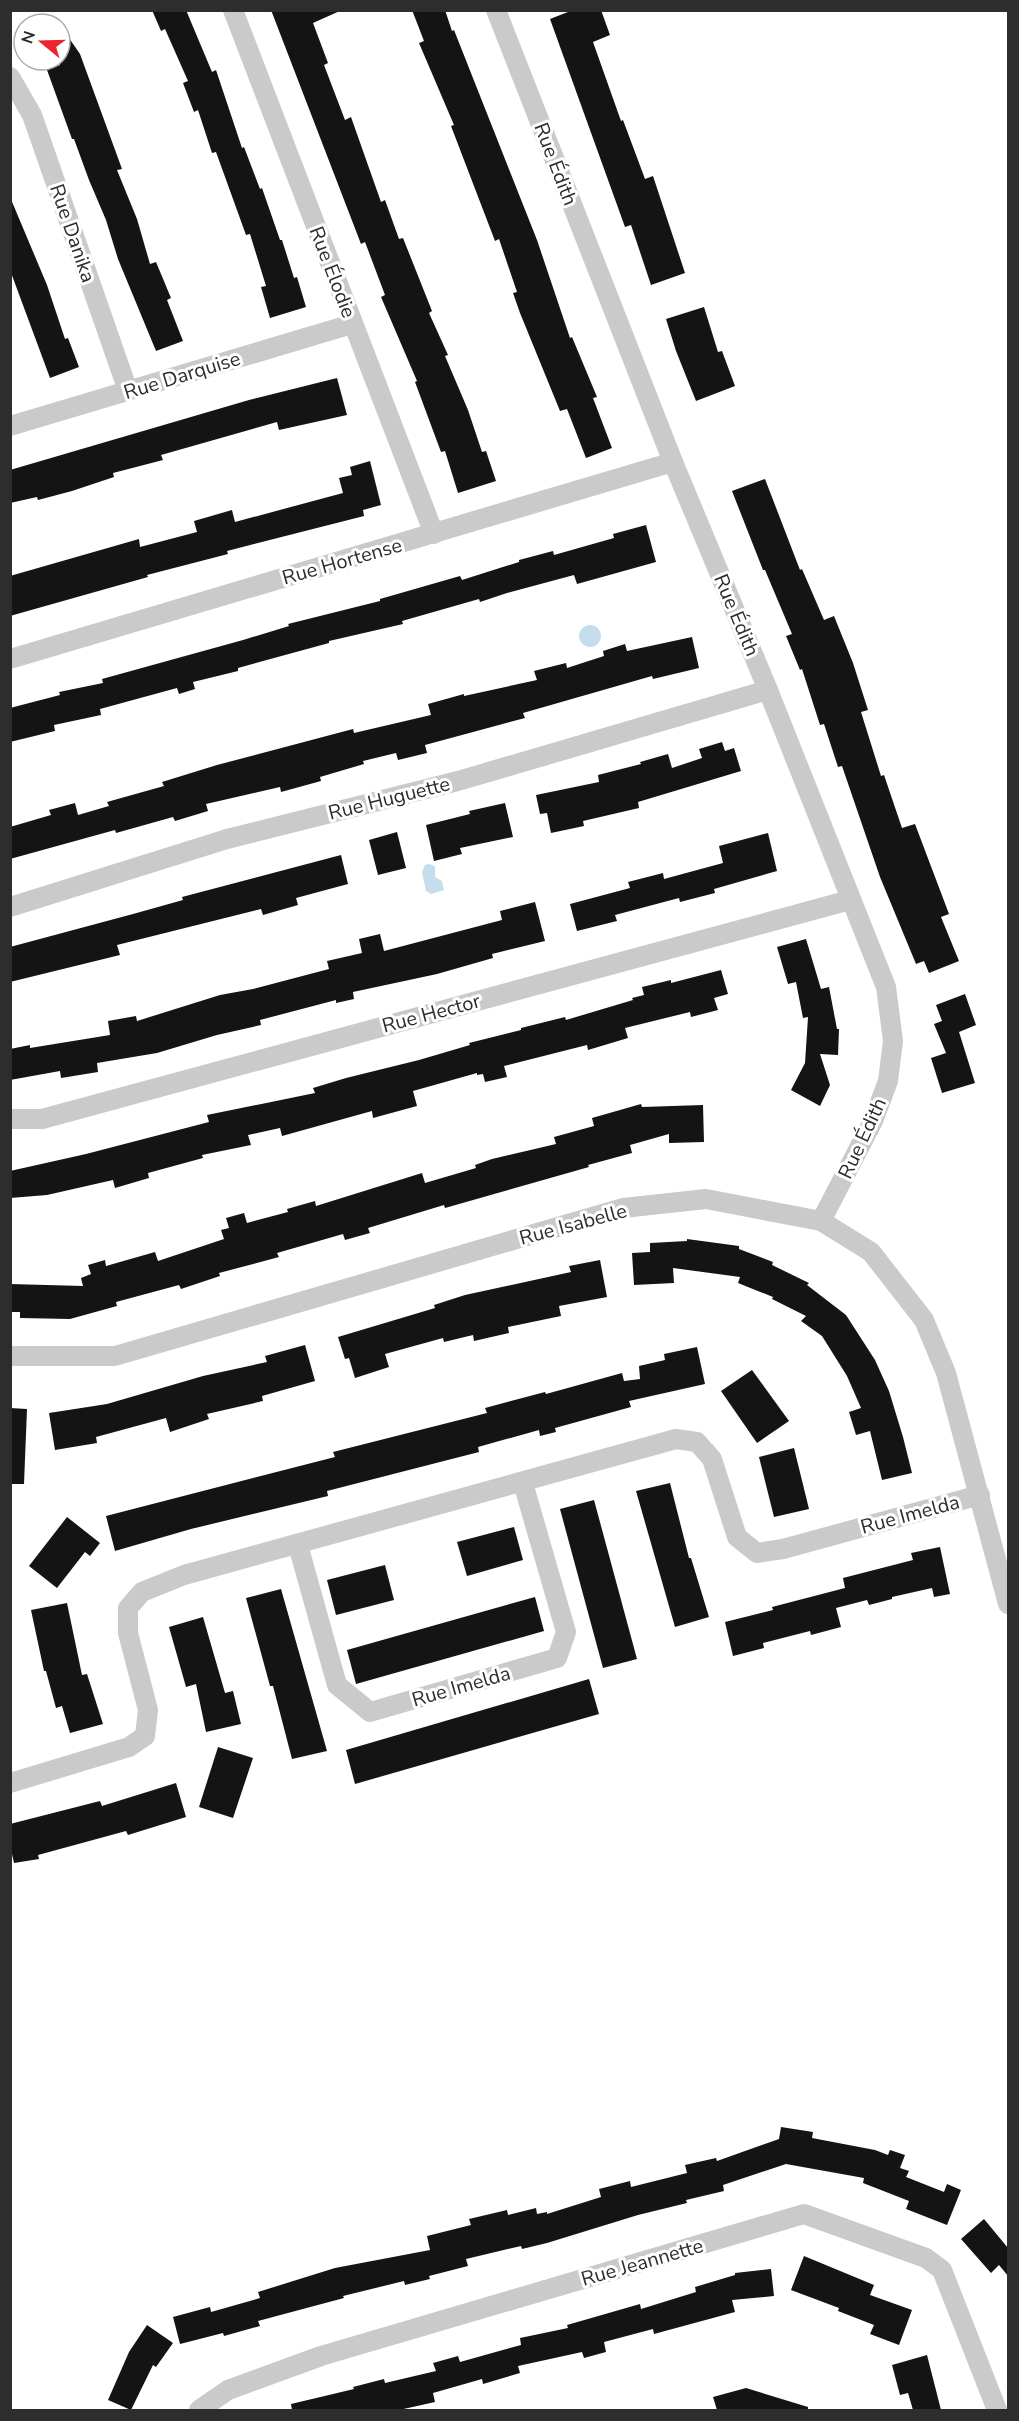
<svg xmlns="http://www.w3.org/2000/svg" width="1019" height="2421" font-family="'Nunito Sans',sans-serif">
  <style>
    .water { fill: #c5dded }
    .building { fill: #141414 }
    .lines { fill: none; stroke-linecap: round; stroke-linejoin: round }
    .minor { stroke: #cacaca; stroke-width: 20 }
    .labels { text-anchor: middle; stroke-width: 6; stroke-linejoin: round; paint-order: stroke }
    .street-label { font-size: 20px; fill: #2d2d2d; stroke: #fff }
  </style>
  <rect width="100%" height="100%" fill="#fff"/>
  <g class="water">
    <circle cx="590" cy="636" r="11"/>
    <path d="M429,864L435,866V877L442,881L444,890L431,894L426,891L422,872L425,865Z"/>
  </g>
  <g class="building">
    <path d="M152,10H186L212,72L216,70L242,148L244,147L260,189L262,188L280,240H282L294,278L297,277L306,307L270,318L261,287L266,286L250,234L246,235L216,152L212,153L198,110L194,112L183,83L188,81L165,29L161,31Z"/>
    <path d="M271,10H342L313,23L328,63L324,65L345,120L351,117L381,202L385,200L399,239L403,238L432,311L429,313L448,355L445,356L468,410L482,452L486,451L496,481L458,493L445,451L441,452L415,382L417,381L381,297L385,295L365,242L361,244Z"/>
    <path d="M412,10H445L452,31L454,30L537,240L570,338L572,337L597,397L593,398L612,448L586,458L567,409L560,411L520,313L513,293L517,292L499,239L495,241L451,126L454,125L419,43L424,41Z"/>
    <path d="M573,10H601L610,35L593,42L621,121L623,120L645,179L653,176L685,273L651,285L631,225L625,227L550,19Z"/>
    <path d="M60,25L80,54L122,169L117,170L137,219L150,264L156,262L171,298L167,300L183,341L156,351L118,259L106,220L89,180L74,139H72L47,70L60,65Z"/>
    <path d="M10,197L47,285L65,339L68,338L79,367L50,378L10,270Z"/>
    <path d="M704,307L718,352L722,351L735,386L696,401L676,351L666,319Z"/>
    <path d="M337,378L347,415L279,430L277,422L161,455L163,460L113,473L114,477L72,491L38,500L37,497L10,503V470L249,400Z"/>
    <path d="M370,461L381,505L363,510L364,516L227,551L228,554L147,575L148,577L10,616V576L139,539L140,547L197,532L194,521L232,510L235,522L343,493L339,478L352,475L350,467Z"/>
    <path d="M765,479L800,570L802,569L824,620L834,616L853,663L868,710L861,712L881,776L884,775L902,828L915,824L949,914L941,917L959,961L929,973L924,961L916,964L880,877L842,766L838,767L824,724L820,725L802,669L800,670L786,636L792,634L765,570H763L732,491Z"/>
    <path d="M646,525L656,562L577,584L574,575L507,593L480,602L479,599L402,621L403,624L329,641V643L238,668V671L193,682L195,689L179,694L177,688L100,709L101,715L54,725L55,731L10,742V708L60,695L59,692L103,683L102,679L243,640L289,626L288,624L380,601V599L460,576L462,580L519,562V560L553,551L554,555L614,538L613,534Z"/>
    <path d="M692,637L699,668L653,679L652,676L523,713L525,718L425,745L427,753L398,760L396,753L363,761L364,764L320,777L321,781L281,792L280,787L206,804L208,811L175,821L173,817L116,833L115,830L10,859V827L51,815L49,810L75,803L78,815L109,806L107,802L164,786L162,782L217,765L353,729L354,733L431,715L428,704L464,694V696L537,680L534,671L566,663L567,668L604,656L603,651L625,644L627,651Z"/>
    <path d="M722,742L725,751L734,748L741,771L638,802L639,808L583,821L584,826L551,833L547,813L540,814L536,795L599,782L598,775L641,764L640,762L668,754L672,768L702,758L699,749Z"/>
    <path d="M505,803L513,837L460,848L462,854L434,861L426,825L470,814L469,811Z"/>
    <path d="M397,832L406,868L378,875L369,840Z"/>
    <path d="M768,833L777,871L714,889L715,893L680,902L679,898L615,915L617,921L577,931L570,904L630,888L628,882L663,873L664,879L723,863L719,846Z"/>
    <path d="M341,855L348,884L296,898L298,905L263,915L261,909L117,945L120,955L10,982V947L133,914L183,900L182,897Z"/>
    <path d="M535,902L545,941L492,954L493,958L437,974L353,992L354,999L336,1003V1000L260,1020L261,1025L217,1035L157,1053L97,1063L98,1072L61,1078L60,1071L10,1080V1049L30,1045V1048L110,1035L108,1021L136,1016L137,1021L220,995L253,989L329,969L327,961L362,953L359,939L380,934L384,951L502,920L500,911Z"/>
    <path d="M806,939L821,989L829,987L837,1029H839L838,1055L820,1054L830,1085L820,1106L791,1090L805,1063L808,1017L803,1018L796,982L788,984L777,947Z"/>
    <path d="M721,970L728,994L714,998L718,1010L691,1017L690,1012L625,1028L628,1038L588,1050L587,1045L504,1066L507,1077L485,1082L483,1074L477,1075V1073L413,1091L417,1106L373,1118L372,1111L282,1136L280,1128L248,1135L251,1145L202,1155L203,1158L148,1173L149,1178L115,1188L113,1180L47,1195L10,1198V1171L86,1154L209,1122L207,1115L315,1093L313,1088L346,1078L419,1060L470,1045L469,1043L521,1030V1028L565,1017L566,1020L633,1000L632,998L644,995L642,987L671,980V983Z"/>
    <path d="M965,994L976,1025L959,1032L975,1083L942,1093L931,1058L946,1053L934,1024L942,1021L936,1005Z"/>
    <path d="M641,1104L642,1107L703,1105L704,1142L669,1143V1134L630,1145L632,1153L588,1165L589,1167L445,1208L444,1205L368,1228L370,1233L345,1240L343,1234L277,1253L279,1257L219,1273L220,1276L181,1289L179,1285L116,1302L117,1306L70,1319L20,1318V1312H10V1284L83,1286L81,1278L91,1274L88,1265L105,1260L106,1266L155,1252L158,1261L224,1239L221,1230L229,1228L226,1218L244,1213L247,1223L288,1212L287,1209L315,1201L316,1206L422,1173L425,1183L476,1168L475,1165L492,1159L556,1144L554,1137L594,1126L592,1118Z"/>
    <path d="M687,1239L739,1246V1249L773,1262L772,1265L809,1283L807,1285L846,1315L875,1360L889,1391L903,1437L912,1473L882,1480L870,1431L856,1435L849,1412L861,1408L847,1376L822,1336L801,1321L806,1316L772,1299L773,1297L738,1283L740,1277L673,1268L674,1283L634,1285L632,1253L650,1252V1243L687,1241Z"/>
    <path d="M600,1260L607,1297L559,1306L561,1316L508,1327L509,1333L474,1341L473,1335L444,1342L443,1338L385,1354L389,1367L355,1378L349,1358L345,1359L338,1337L435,1308L434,1305L465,1295L571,1272L569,1266Z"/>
    <path d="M305,1345L315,1381L262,1396L263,1401L207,1414L209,1419L170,1432L166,1418L96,1437L97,1443L55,1450L49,1413L107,1404L203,1376L267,1362L265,1356Z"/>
    <path d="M697,1347L705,1384L629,1401L631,1407L555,1428L556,1432L540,1436L539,1430L478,1447L479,1452L327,1491L328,1496L191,1529L115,1551L106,1516L335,1457L333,1452L487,1413L485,1408L545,1392L546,1394L622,1373L624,1381L640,1379L639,1366L665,1360L664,1354Z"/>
    <path d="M752,1370L789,1421L757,1443L721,1391Z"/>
    <path d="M10,1408L27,1409L24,1484H10Z"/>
    <path d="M794,1448L809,1509L774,1517L759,1457Z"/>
    <path d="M670,1483L689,1558H691L709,1617L675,1627L636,1491Z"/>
    <path d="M594,1500L637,1659L603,1668L560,1509Z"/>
    <path d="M67,1517L100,1543L90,1556L85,1552L57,1588L29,1566Z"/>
    <path d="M514,1527L523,1560L467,1576L457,1542Z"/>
    <path d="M940,1547L950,1594L934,1597L932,1588L892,1597V1599L869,1605L867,1600L836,1608L841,1627L811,1635L810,1631L763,1643L764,1648L733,1656L725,1622L773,1610L772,1607L845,1588L843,1578L913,1560L911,1553Z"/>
    <path d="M385,1565L394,1600L336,1615L327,1580Z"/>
    <path d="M281,1589L327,1751L292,1759L273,1686H270L246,1598Z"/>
    <path d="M535,1597L544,1631L356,1684L347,1650Z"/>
    <path d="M67,1603L82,1675L87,1674L103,1724L70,1733L62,1706L56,1708L46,1671H44L31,1610Z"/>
    <path d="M203,1617L225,1693L233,1691L241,1724L206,1732L196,1684L186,1687L169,1627Z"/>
    <path d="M589,1679L599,1714L355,1784L346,1750Z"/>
    <path d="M218,1747L253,1758L233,1818L199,1807Z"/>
    <path d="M176,1783L186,1817L128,1835L126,1831L38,1855L39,1859L14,1863L10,1845V1824L100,1801L102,1806Z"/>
    <path d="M781,2127L813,2132L812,2138L875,2150L888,2155L890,2150L905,2155L900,2168L909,2171L906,2177L944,2192L947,2184L961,2190L947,2225L906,2209L909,2201L863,2183L864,2178L786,2164L723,2185L724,2191L686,2200L687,2203L638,2215L547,2243L522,2249L521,2246L466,2259L468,2266L429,2276L430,2279L405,2285L404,2281L343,2296L344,2298L258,2321L260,2326L224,2336L223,2333L180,2344L173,2317L210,2307L211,2312L260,2298L258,2292L335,2268L430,2250L427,2236L471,2225L469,2219L507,2210L508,2215L536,2208L537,2214L547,2212V2214L601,2197L599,2189L630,2181L631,2187L687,2173L685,2165L716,2158L717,2161L779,2139Z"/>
    <path d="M984,2219L1008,2248V2276L999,2265L991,2273L961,2239Z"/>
    <path d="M804,2256L874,2285L870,2295L912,2310L899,2345L870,2334L874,2325L838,2311L839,2308L791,2290Z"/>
    <path d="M771,2269L774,2296L732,2300L735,2312L654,2334L653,2329L604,2342L606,2352L584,2358L582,2352L518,2366L520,2373L483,2384L482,2379L433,2393L435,2402L399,2410H292L291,2404L354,2389L353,2387L384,2379L385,2383L436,2371L433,2363L458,2356L460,2362L521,2345L520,2338L568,2328L567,2325L640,2304L641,2309L696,2292L695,2287L735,2275V2273Z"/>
    <path d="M147,2325L173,2343L156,2367L153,2365L131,2410L108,2400L129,2352Z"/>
    <path d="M927,2355L941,2410H913L908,2393L900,2395L892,2365Z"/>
    <path d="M746,2388L808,2407V2410H717L713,2397Z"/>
  </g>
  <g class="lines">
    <g class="minor">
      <path d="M233,10L434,534"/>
      <path d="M496,10L673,462L768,690L886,987L893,1041L888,1081L873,1121L821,1221"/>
      <path d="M10,77L32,115L128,391"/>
      <path d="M10,426L352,324"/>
      <path d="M10,659L673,462"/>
      <path d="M10,907L227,839L458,781L768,690"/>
      <path d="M10,1119H42L850,900"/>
      <path d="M10,1356H115L623,1208L706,1199L821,1221L871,1252L924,1320L946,1373L1008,1604"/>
      <path d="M298,1545L337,1685L370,1712L557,1658L566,1632L523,1483"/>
      <path d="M10,1783L129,1747L145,1736L148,1710L128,1633V1608L142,1592L184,1575L676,1439L697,1442L712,1459L737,1537L757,1553L783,1549L980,1495"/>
      <path d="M199,2410L228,2390L321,2356L804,2214L926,2258L942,2270L997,2410"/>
    </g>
  </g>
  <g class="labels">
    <g class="street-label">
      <text transform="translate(556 164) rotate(69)" y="7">Rue Édith</text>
      <text transform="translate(73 233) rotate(71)" y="7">Rue Danika</text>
      <text transform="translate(333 272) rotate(69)" y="7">Rue Élodie</text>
      <text transform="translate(182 375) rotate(-17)" y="7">Rue Darquise</text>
      <text transform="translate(342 561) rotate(-16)" y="7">Rue Hortense</text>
      <text transform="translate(737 615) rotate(67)" y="7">Rue Édith</text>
      <text transform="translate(389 798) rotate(-14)" y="7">Rue Huguette</text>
      <text transform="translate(431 1013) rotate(-15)" y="7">Rue Hector</text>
      <text transform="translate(862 1138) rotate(-65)" y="7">Rue Édith</text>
      <text transform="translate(573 1224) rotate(-15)" y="7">Rue Isabelle</text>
      <text transform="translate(910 1514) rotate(-15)" y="7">Rue Imelda</text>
      <text transform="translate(461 1686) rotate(-16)" y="7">Rue Imelda</text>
      <text transform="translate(642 2262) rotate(-16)" y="7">Rue Jeannette</text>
    </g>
  </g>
  <rect width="1019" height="2421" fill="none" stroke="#2d2d2d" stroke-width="24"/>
  <g transform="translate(42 42) rotate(289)"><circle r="28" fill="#ffffff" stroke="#ababab" stroke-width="1.5"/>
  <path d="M0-4.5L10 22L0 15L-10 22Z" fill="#ef2431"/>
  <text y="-9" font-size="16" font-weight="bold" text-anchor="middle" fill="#2d2d2d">N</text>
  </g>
</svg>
